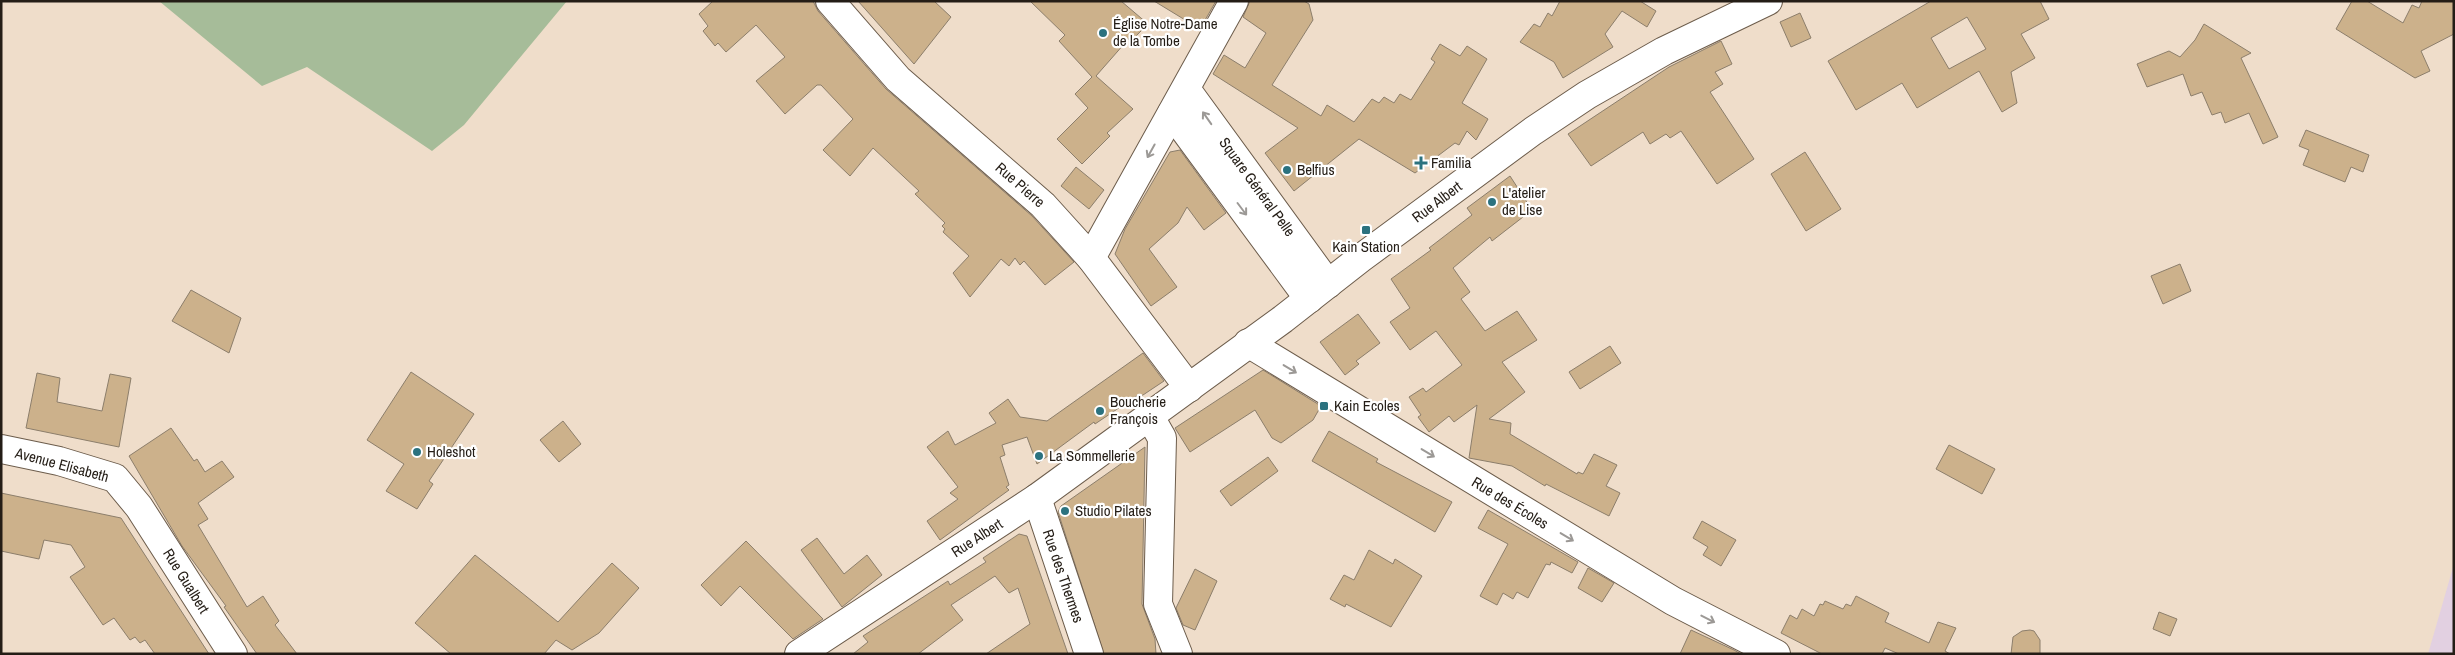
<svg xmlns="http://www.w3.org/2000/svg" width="2455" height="655" font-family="'Archivo Narrow',sans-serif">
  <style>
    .education { fill: #e2d0e1 }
    .green { fill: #a6bc99 }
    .building { fill: #ccb18b; stroke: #8c7e6b; fill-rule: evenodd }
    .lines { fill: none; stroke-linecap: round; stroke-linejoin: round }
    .minor-casing { stroke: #6c5c4b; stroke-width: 30 }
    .minor { stroke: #fff; stroke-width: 28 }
    .oneway { stroke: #9c9996 }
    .poi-dot { fill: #2b727f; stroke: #fff; stroke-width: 2 }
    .labels { text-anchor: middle; stroke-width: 4.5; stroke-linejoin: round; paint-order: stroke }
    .poi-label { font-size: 15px; fill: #241d16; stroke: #fff; text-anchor: start }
    .street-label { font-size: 15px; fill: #241d16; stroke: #fff }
  </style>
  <rect width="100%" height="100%" fill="#efddca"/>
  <path class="education" d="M2454,564V654H2428Z"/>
  <path class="green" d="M159,1H567L464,125L432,151L307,67L262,86Z"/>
  <g class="building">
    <path d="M713,1H813L818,11L886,89L1032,216L1074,262L1045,285L1024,261L1020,265L1015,258L1009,266L1001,259L970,297L953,273L969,256L943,232L945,229L942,226L945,223L915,194L919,191L873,148L850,176L823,150L853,119L821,85H817L785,114L756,81L785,57L756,25L726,52L718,43L715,46L703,31L708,26L699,14Z"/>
    <path d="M858,1H934L951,17L914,64Z"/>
    <path d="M1030,1H1121L1148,24L1135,37L1132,35L1096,76L1133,109L1107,133L1110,136L1082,164L1057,139L1088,108L1075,94L1092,77L1059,41L1065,35Z"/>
    <path d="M1154,1H1216L1200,29Z"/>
    <path d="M1250,1H1304L1309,4L1313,20L1272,85L1321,116L1327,105L1354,122L1372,99L1379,103L1384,97L1394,103L1400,94L1411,100L1435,62L1431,59L1440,44L1460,56L1467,46L1487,59L1462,103L1488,119L1476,140L1467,131L1459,145L1455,143L1415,173L1359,139L1294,191L1265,153L1298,128L1213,74L1224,55L1245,68L1266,33L1243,17Z"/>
    <path d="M1560,1H1640L1656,11L1647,27L1622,11L1605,34L1613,47L1563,78L1554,62L1520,42L1534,24L1540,27L1548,13L1552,16Z"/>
    <path d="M1931,1H2040L2049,19L2021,34L2035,58L2011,72L2017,103L2002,112L1979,71L1917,108L1902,83L1856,110L1828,61ZM1967,17L1986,49L1949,69L1931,38Z"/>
    <path d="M2352,1H2367L2403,23L2412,5L2419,8L2422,1H2454V34L2421,51L2430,71L2415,78L2336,29Z"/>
    <path d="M1800,13L1811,38L1791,47L1780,22Z"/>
    <path d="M2204,24L2251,53L2241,58L2278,137L2263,144L2249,113L2225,123L2221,112L2212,115L2202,92L2191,96L2183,74L2147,87L2137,64L2169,51L2180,57L2195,40Z"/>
    <path d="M1721,41L1732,64L1715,72L1723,84L1710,92L1754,159L1717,184L1681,131L1670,138L1666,134L1650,144L1643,132L1591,166L1568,134L1669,67Z"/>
    <path d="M2306,130L2369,155L2363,172L2351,167L2345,182L2303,165L2309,150L2299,146Z"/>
    <path d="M1180,150L1226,213L1204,230L1187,207L1178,223L1149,249L1177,287L1151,306L1115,254L1125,229L1170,152Z"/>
    <path d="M1805,152L1841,209L1806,231L1771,174Z"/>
    <path d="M1076,167L1104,190L1089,209L1061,186Z"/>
    <path d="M1510,176L1532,210L1492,241L1490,237L1453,268L1470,292L1461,299L1485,331L1517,311L1537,340L1502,362L1525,392L1489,419L1511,423L1510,434L1577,474L1578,472L1583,474L1594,454L1617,465L1606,486L1620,493L1609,516L1546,484L1545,486L1512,466L1469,458L1477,405L1454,422L1449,416L1429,432L1418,417L1421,415L1409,397L1423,388L1426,392L1462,365L1436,331L1410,350L1390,322L1410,308L1391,279L1431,250L1429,248L1472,215L1467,208Z"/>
    <path d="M2180,264L2191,291L2163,304L2151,276Z"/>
    <path d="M191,290L241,318L229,353L172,321Z"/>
    <path d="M1358,314L1380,343L1356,361L1359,364L1345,375L1320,342Z"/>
    <path d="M1610,346L1621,363L1580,389L1569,372Z"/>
    <path d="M1143,353L1164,381L1140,397L1138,395L1095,424L1094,422L1037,464L1027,437L1002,445L1005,455L1000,457L1009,485L1006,487L1009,490L940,540L927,521L958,499L950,493L958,487L927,447L948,431L955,445L996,423L989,413L1008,399L1020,417L1047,421Z"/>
    <path d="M1263,370L1321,406L1313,420L1281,443L1272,438L1255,410L1190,452L1175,428Z"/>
    <path d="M411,372L474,414L429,481L433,484L417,509L386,491L404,464L367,440Z"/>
    <path d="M37,373L60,378L57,402L102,411L110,374L131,378L119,447L26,428Z"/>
    <path d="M563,421L581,444L559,462L540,440Z"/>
    <path d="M171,428L194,461L197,459L205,472L222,461L234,477L198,503L208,519L198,525L247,607L263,596L279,621L275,625L297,654H257L224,607L226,606L182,546L129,456Z"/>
    <path d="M1329,431L1378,459L1376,462L1452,502L1435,532L1312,461Z"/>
    <path d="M1949,445L1995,469L1982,494L1936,469Z"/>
    <path d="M1145,447L1142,604L1155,639L1156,654H1104L1058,512L1061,506Z"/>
    <path d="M1268,457L1278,471L1231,506L1220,491Z"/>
    <path d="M1,493L121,518L209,654H155L145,640L140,643L135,637L130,640L114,618L103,625L70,577L85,567L71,545L44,540L39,559L1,551Z"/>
    <path d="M1488,510L1578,562L1572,573L1551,562L1550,565L1546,564L1528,598L1517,592L1513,599L1503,593L1497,605L1480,596L1508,544L1478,528Z"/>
    <path d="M1702,521L1736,540L1721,566L1703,555L1708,547L1693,538Z"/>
    <path d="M1019,534L1027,536L1068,654H986L1030,624L1018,588L1009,593L995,576L951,605L963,620L918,654H853L868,642L863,636L948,581L950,585L986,562L983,558Z"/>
    <path d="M817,538L844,574L867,555L882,575L842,607L801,550Z"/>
    <path d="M746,541L823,619L793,639L740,586L721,606L701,585Z"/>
    <path d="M1369,550L1393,564L1395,559L1422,576L1391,627L1346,604L1345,607L1330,599L1344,575L1354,580Z"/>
    <path d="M475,555L558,622L612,563L639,588L599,633L572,650L556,640L544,654H451L415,623Z"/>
    <path d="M1588,568L1614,583L1602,602L1578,588Z"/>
    <path d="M1195,569L1217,581L1195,630L1183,625L1176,608Z"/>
    <path d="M1856,596L1889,613L1885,622L1929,643L1938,622L1956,628L1945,651L1950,654H1899L1885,648L1882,654H1822L1781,633L1790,615L1797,619L1802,609L1814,616L1820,604L1823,605L1825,601L1843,609L1846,604L1851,606Z"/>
    <path d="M2159,612L2177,619L2170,636L2153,629Z"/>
    <path d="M1691,630L1734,650L1741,654H1680Z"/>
    <path d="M2030,630L2034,631L2040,640V654H2011L2013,637L2022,631Z"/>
  </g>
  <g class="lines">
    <defs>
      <g id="minor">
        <path d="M830,1L898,79L1043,205L1091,258L1189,388"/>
        <path d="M1186,89L1328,284"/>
        <path d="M1172,113L1309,299"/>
        <path d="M1091,258L1234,1"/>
        <path d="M1248,343L1673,601L1776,654"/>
        <path d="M1150,417L1162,438L1158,604L1178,654"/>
        <path d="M1,449L59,461L115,478L139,507L233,654"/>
        <path d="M1037,498L1089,654"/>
        <path d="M799,654L1037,498L1283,319L1361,258L1533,131L1587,95L1664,51L1768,1"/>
      </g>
    </defs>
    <use href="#minor" class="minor-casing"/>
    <use href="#minor" class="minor"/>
  </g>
  <defs><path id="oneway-shaft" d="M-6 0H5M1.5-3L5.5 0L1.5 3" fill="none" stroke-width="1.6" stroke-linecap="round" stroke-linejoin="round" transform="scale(1.25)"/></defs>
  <g class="oneway">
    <use href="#oneway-shaft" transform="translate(1207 118) rotate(-125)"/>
    <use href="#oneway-shaft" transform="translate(1151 151) rotate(119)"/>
    <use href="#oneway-shaft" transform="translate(1242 209) rotate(53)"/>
    <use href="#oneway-shaft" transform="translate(1290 369) rotate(31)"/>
    <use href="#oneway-shaft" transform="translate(1428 453) rotate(31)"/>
    <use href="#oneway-shaft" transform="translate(1567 537) rotate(31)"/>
    <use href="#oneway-shaft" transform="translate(1708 619) rotate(27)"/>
  </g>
  <g class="poi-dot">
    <circle cx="1103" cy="33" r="5"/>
    <path d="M1418.5 155.5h5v5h5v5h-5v5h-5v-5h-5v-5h5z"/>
    <circle cx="1287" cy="170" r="5"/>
    <circle cx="1492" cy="202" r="5"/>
    <rect x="1361" y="225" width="10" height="10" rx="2.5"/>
    <rect x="1319" y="401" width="10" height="10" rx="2.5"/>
    <circle cx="1100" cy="411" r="5"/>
    <circle cx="417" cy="452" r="5"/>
    <circle cx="1039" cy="456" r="5"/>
    <circle cx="1065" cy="511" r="5"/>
  </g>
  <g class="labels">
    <g class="poi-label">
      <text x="1113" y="29">Église Notre-Dame<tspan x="1113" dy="17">de la Tombe</tspan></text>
      <text x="1431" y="168">Familia</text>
      <text x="1297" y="175">Belfius</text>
      <text x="1502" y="198">L'atelier<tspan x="1502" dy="17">de Lise</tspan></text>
      <text x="1366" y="252" text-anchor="middle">Kain Station</text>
      <text x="1110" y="407">Boucherie<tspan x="1110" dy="17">François</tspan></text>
      <text x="1334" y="411">Kain Ecoles</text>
      <text x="427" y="457">Holeshot</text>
      <text x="1049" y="461">La Sommellerie</text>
      <text x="1075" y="516">Studio Pilates</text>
    </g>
    <g class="street-label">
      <text transform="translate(1020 185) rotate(41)" y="5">Rue Pierre</text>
      <text transform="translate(1257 187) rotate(54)" y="5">Square Général Pelle</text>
      <text transform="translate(1437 202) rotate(-37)" y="5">Rue Albert</text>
      <text transform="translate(62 465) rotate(15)" y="5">Avenue Elisabeth</text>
      <text transform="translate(1510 503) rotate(31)" y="5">Rue des Écoles</text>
      <text transform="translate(977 538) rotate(-33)" y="5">Rue Albert</text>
      <text transform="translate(1063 576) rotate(71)" y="5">Rue des Thermes</text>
      <text transform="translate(186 581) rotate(58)" y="5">Rue Gualbert</text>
    </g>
  </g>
  <rect width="2455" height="655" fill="none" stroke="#241d16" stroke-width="5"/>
</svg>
